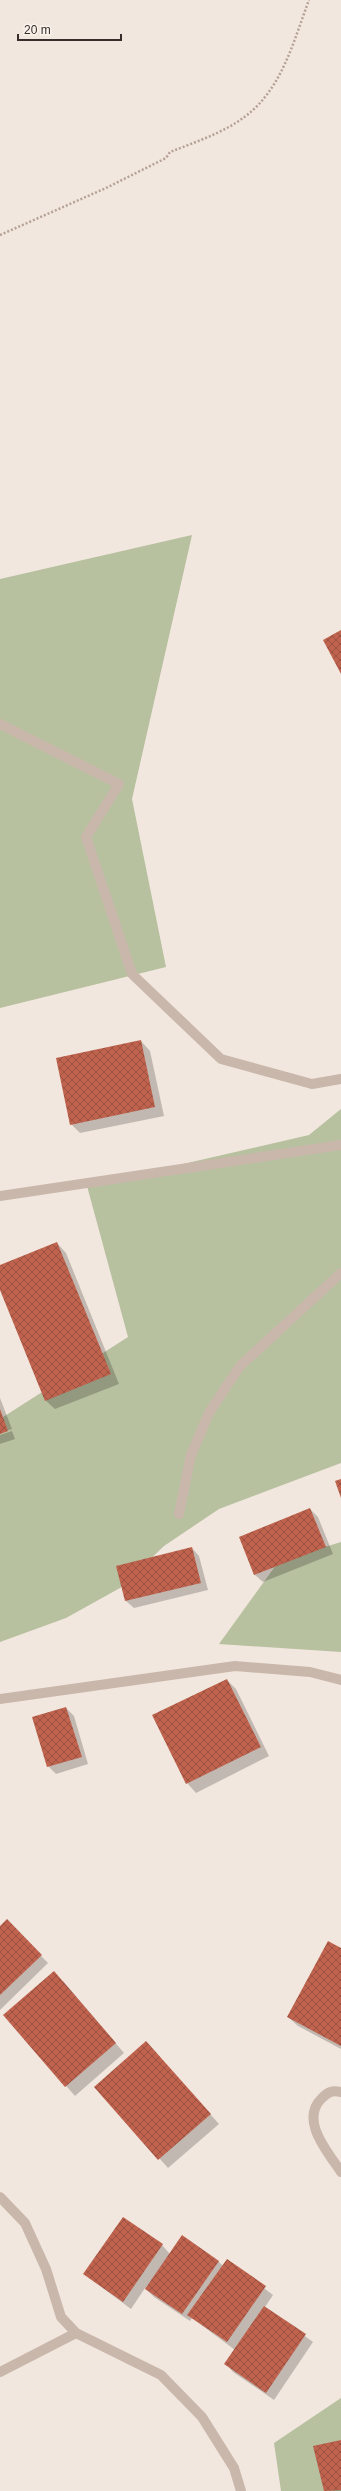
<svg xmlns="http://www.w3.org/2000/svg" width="341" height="2491" font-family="Arial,sans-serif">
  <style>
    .grass { fill: #b7c09f }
    .shadow { fill: #0003 }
    .building { fill: url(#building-cross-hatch) }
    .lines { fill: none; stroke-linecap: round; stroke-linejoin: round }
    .path { stroke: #b5a195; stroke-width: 2.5; stroke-dasharray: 2 2; stroke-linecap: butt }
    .minor { stroke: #c9b7ab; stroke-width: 10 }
    .tertiary { stroke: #c9b7ab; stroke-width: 10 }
  </style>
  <defs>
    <pattern id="building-cross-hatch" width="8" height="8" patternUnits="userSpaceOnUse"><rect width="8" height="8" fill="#c0634e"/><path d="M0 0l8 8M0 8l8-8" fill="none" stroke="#9d5241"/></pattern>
  </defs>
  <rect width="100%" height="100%" fill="#f2e7de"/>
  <g class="grass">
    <path d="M192,535L132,799L166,967L0,1008V579Z"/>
    <path d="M341,1109V1463L219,1509L164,1546L120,1588L66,1618L0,1642V1419L128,1337L87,1186L309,1135Z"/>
    <path d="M341,1542V1652L219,1644L279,1561Z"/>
    <path d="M341,2398V2491H281L274,2443Z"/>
  </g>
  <g class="shadow">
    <path d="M141,1041L150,1051L164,1116L80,1133L71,1124Z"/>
    <path d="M57,1243L66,1253L119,1384L55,1409L45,1400L0,1288V1266Z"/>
    <path d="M0,1398L12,1429L0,1433Z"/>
    <path d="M12,1431L15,1439L0,1444V1435Z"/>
    <path d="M310,1509L318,1517L333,1554L263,1582L255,1575L240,1537Z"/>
    <path d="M192,1548L199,1556L208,1590L134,1608L126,1601L117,1567Z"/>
    <path d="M227,1680L236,1689L269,1756L196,1793L187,1783L154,1716Z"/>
    <path d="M66,1708L74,1716L88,1764L56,1774L48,1766Z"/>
    <path d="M7,1921L48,1963L0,2010V1927Z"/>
    <path d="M341,1949V2049L298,2026L288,2017Z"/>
    <path d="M63,1981L124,2053L75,2096L4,2015Z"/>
    <path d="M155,2052L219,2124L168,2168L96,2087Z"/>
    <path d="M162,2245L170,2254L218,2261L223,2266L227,2260L273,2295L265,2307L313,2342L274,2400L233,2372L226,2364L235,2350L192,2318L190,2321L154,2297L145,2288L131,2309L84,2274Z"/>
    <path d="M341,2441V2491H325L314,2447Z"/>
  </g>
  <g class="building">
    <path d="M341,630V674L323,640Z"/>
    <path d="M141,1040L155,1107L70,1125L56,1058Z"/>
    <path d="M57,1242L111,1374L45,1401L0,1290V1265Z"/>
    <path d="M0,1409L8,1431L0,1434Z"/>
    <path d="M341,1479V1498L335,1481Z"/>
    <path d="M310,1508L326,1547L254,1575L239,1537Z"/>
    <path d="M192,1547L201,1583L125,1601L116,1566Z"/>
    <path d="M227,1679L261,1747L186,1784L152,1715Z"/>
    <path d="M66,1707L82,1757L47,1767L32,1717Z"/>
    <path d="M7,1919L42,1955L0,1995V1926Z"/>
    <path d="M328,1941L341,1948V2046L287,2017Z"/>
    <path d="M54,1971L116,2043L65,2087L3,2015Z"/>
    <path d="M146,2041L211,2114L158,2160L94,2087Z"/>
    <path d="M123,2217L163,2244L123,2302L83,2274Z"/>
    <path d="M182,2235L219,2261L182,2314L145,2289Z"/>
    <path d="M227,2259L266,2286L227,2342L187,2315Z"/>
    <path d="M264,2306L306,2334L266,2393L224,2364Z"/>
    <path d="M341,2440V2490L324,2491L313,2446Z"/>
  </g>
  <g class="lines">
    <path class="path" d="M0,235L106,188L166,158L170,152C198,141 232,130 254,109C284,81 295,37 309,0"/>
    <g class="minor">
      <path d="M0,724L119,784L86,837L132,974L221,1059L312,1084L341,1079"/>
      <path d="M179,1514L191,1455L209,1413L224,1390L240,1366L341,1273"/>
      <path d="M0,1699L235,1666L310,1672L341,1680"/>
      <path d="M341,2092C332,2090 328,2092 322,2098C299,2120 328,2152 341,2172"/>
      <path d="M0,2197L25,2223L46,2269L61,2317L76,2333L161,2375L202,2417L234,2468L241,2491"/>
      <path d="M0,2372L76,2333"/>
    </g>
    <path class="tertiary" d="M0,1196L341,1145"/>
  </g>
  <path d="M18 34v6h103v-6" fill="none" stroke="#372d2a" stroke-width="2"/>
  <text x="24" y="34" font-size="12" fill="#372d2a" stroke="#f9f2eb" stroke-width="3" paint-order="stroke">20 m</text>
</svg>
